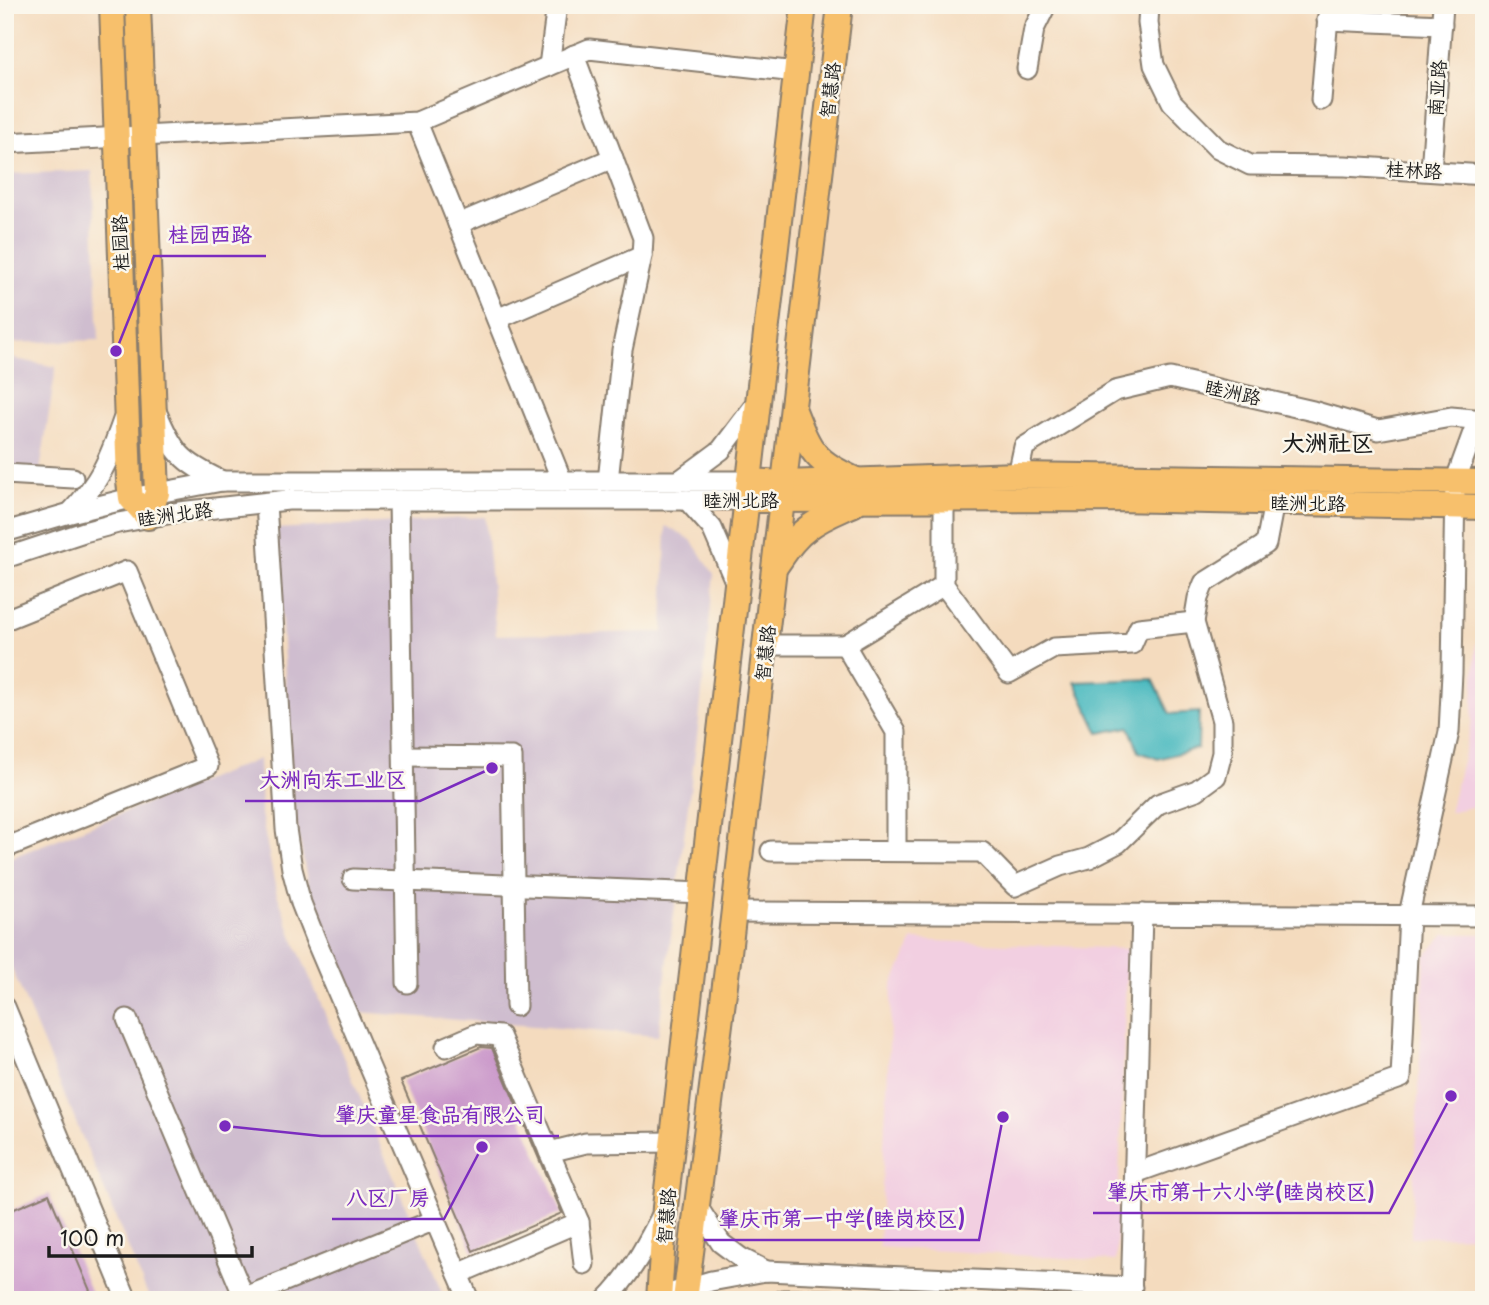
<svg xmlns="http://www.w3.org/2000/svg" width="1489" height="1305" font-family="'Playpen Sans','LXGW WenKai TC',sans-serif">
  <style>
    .built { fill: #f2cfe1 }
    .industrial { fill: #cfbdcf }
    .water { fill: #4ab9bf; stroke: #336a6e; stroke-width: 2 }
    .building { fill: #ca98ca }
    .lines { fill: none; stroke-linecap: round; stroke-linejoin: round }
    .minor-casing { stroke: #887c6d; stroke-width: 23 }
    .major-casing { stroke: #887c6d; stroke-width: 28 }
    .minor { stroke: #fff; stroke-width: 19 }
    .major { stroke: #f7c06c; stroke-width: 24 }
    .labels { text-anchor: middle; stroke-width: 5; stroke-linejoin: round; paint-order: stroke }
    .street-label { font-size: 19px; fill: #1c1c1c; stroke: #fbf7ec }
    .quarter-label { font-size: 23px; font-weight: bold; fill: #1c1c1c; stroke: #fbf7ec }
    .leader { fill: none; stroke: #7b2cbf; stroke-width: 2.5 }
    .callout-dot { fill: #7b2cbf; stroke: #fbf7ec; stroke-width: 2.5 }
    .callout-label { font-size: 21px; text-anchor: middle; font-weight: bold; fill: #7b2cbf; stroke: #fbf7ec; stroke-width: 5; stroke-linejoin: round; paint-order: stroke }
  </style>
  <rect width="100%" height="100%" fill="#fbf7ec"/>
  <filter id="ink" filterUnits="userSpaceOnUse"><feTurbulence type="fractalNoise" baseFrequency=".0143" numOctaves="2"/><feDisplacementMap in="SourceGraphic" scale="14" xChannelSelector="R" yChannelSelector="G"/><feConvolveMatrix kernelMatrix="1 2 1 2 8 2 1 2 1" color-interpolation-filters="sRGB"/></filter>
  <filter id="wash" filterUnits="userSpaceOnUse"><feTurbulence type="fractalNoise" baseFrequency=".00686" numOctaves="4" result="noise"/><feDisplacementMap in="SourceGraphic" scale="28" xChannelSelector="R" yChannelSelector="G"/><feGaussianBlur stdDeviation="1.57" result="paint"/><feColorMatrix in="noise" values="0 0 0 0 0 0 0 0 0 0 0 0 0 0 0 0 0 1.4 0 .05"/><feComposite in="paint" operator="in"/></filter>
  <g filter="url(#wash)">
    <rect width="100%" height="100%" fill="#f4dbbe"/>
    <g class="built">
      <path d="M1476,644H1484V804L1449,812L1472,722Z"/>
      <path d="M1445,934H1484V1236L1411,1237L1425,956Z"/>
      <path d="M913,940L1127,949L1116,1261L879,1247L892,986Z"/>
    </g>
    <g class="industrial">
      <path d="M92,171L99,340L9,343L5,258V174Z"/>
      <path d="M5,357L56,367L40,471L5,464Z"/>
      <path d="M485,517L496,635L663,632L666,526L691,540L714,574L699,721L658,1036L359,1012L308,885L293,805L276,529Z"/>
      <path d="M259,759L261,814L276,891L292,935L445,1300H150L5,952V860Z"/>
    </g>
    <path class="water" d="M1153,679L1170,714L1199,712L1198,748L1158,759L1139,752L1129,727L1099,733L1075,682Z"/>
    <g id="blocks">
      <g class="building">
        <path d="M481,1047L492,1048L562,1213L473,1251L401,1081Z"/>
        <path d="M49,1194L94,1300H5V1213Z"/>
      </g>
    </g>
  </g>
  <g filter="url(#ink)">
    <use href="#blocks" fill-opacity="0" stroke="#887c6d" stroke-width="2"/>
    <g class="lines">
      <defs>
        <g id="minor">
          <path d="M1149,5L1148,23L1154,65L1172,102L1218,149L1250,165L1345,166L1484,175"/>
          <path d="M1327,20L1442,25"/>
          <path d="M574,55L643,238L642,256L622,350L608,481"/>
          <path d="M549,66L557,5"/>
          <path d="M1027,69L1034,29L1046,5"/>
          <path d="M1321,100L1329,5"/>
          <path d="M417,122L562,481"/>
          <path d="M5,143L417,122L589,49L796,72"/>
          <path d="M1431,171L1443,5"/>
          <path d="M458,224L613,158"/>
          <path d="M497,319L642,256"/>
          <path d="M156,411C175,454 180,461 222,481"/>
          <path d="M5,474L73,478"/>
          <path d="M1018,475L1024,447L1115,391L1170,378L1313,411L1378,430L1451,417L1484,420"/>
          <path d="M679,481L721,450L758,401"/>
          <path d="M399,500L407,983"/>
          <path d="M687,500L712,528L737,586"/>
          <path d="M944,500V585L1009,673L1054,648L1132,644L1139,628L1194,622"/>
          <path d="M266,503L286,829L292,869L301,903L316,941L469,1300"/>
          <path d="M70,513C100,482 109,460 123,420"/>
          <path d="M5,532L70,513L131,498L222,481H749"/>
          <path d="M5,558L84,532L118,523L179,512L288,500H747"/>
          <path d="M5,620L127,571L208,766L5,848"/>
          <path d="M766,645H845"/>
          <path d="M404,756L512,757L516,1006"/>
          <path d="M771,851L982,852L1015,886L1060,866L1089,858L1118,843L1158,804L1197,790L1216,776L1222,753V721L1194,622L1198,598L1204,583L1266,544L1274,502"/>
          <path d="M896,851V732L845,645L944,585"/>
          <path d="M353,879L703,893"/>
          <path d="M734,912L1484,916"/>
          <path d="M5,1007L127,1300"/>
          <path d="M127,1019L244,1297"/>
          <path d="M446,1047L476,1034L500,1036L579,1222L584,1264"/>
          <path d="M549,1152L586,1143L673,1142"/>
          <path d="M1135,1173L1401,1078L1409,915L1449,732L1452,673L1455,482L1478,419"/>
          <path d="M697,1206L721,1243L741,1258L766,1271"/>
          <path d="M458,1274L579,1222"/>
          <path d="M675,1292L711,1281L766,1271L1132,1287"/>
          <path d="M1131,1299L1142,914"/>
          <path d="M238,1300L435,1220"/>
          <path d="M606,1300C631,1275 646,1245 662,1215"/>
          <path d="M783,1300H831"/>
        </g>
        <g id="major">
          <path d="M112,5L129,481L131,498L148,517L157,493L138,5"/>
          <path d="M793,408C810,451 813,461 856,480"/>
          <path d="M749,481L784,483L1018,475L1484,482"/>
          <path d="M747,500L1115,499L1484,507"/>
          <path d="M775,567C785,553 794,538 808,528C822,517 839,511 854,504"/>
          <path d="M659,1300L665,1207L804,5"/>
          <path d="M685,1300L728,961L840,5"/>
        </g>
      </defs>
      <use href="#minor" class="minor-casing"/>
      <use href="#major" class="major-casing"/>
      <use href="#minor" class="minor"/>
      <use href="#major" class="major"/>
    </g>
  </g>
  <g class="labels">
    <g class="street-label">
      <text transform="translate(1437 88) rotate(-86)" y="7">南亚路</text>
      <text transform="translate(830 90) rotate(-83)" y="7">智慧路</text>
      <text transform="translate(1414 170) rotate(3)" y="7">桂林路</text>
      <text transform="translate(120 243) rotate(-92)" y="7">桂园路</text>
      <text transform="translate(1233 392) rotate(13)" y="7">睦洲路</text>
      <text x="741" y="507">睦洲北路</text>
      <text transform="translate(1308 503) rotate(1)" y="7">睦洲北路</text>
      <text transform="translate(175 514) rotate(-8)" y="7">睦洲北路</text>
      <text transform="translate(765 653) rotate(-83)" y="7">智慧路</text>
      <text transform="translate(666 1216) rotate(-85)" y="7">智慧路</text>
    </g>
    <g class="quarter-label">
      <text x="1328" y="451">大洲社区</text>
    </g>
  </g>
  <path class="leader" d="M116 351L154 256H266M492 768L420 801H245M225 1126L321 1136H559M1451 1096L1389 1213H1093M482 1147L444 1219H332M1003 1117L979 1240H704"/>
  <g class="callout-dot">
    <circle cx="116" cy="351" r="7"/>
    <circle cx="492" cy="768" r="7"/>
    <circle cx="225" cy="1126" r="7"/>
    <circle cx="1451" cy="1096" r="7"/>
    <circle cx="482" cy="1147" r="7"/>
    <circle cx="1003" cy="1117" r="7"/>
  </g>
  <g class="callout-label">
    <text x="210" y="242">桂园西路</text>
    <text x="333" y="787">大洲向东工业区</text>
    <text x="440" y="1122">肇庆童星食品有限公司</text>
    <text x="1241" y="1199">肇庆市第十六小学(睦岗校区)</text>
    <text x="388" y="1205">八区厂房</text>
    <text x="842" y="1226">肇庆市第一中学(睦岗校区)</text>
  </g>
  <rect width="1489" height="1305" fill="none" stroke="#fbf7ec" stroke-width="28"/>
  <path d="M49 1246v10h203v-10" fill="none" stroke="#1c1c1c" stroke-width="3.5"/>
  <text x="60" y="1246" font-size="21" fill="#1c1c1c" stroke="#fbf7ec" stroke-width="5" paint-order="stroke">100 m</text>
</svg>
